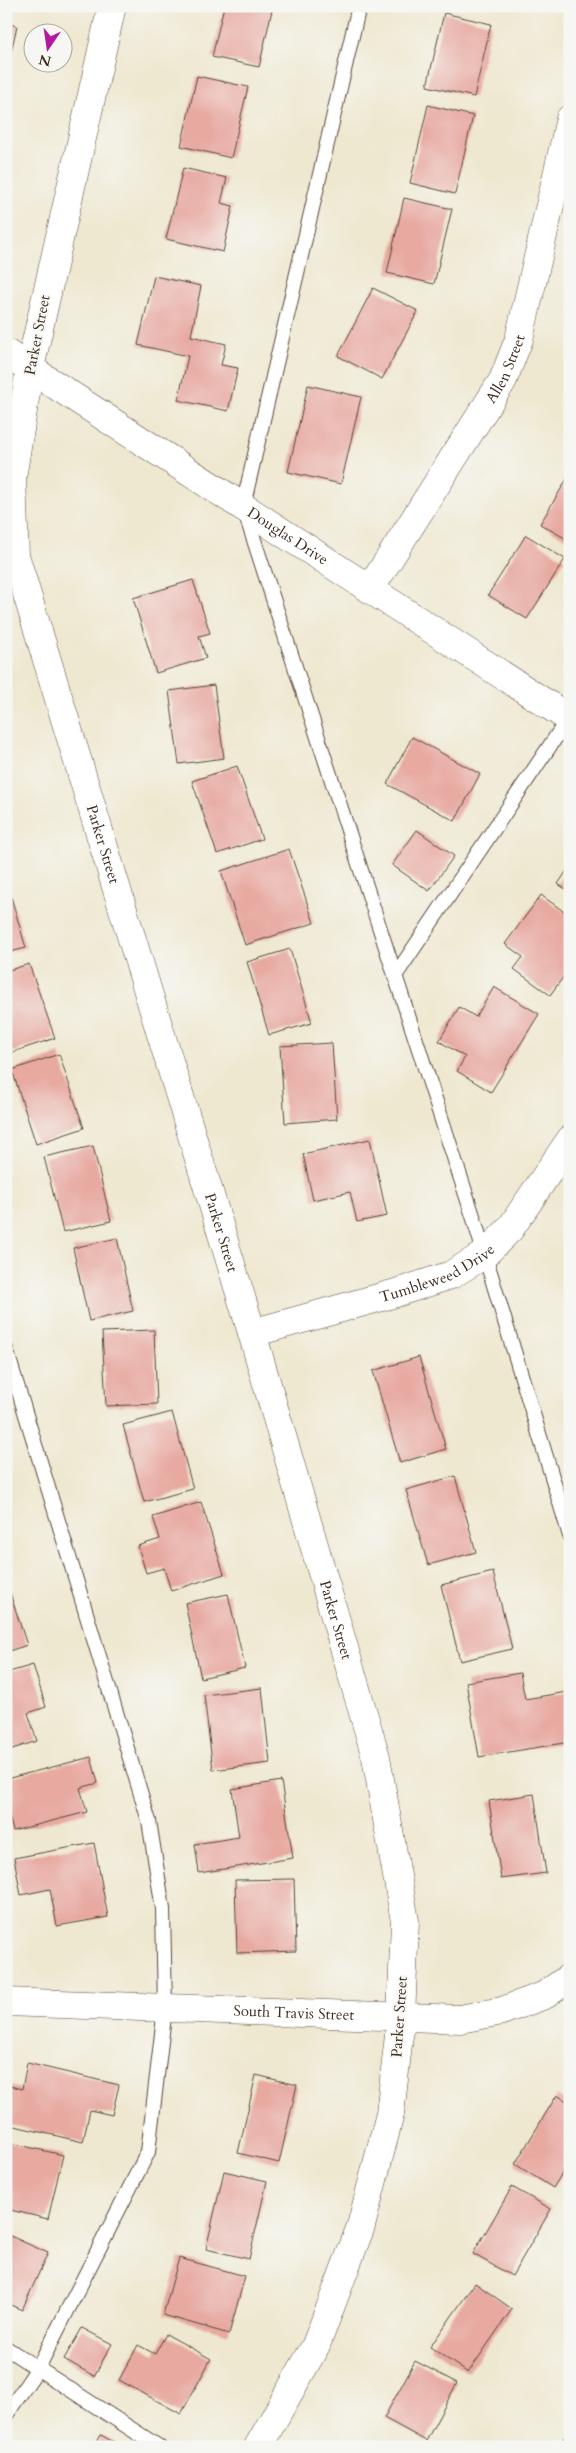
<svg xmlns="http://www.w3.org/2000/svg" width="576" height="2453" font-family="Cardo,serif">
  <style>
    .building { fill: #e7a9a0 }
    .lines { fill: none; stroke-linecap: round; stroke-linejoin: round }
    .service-casing { stroke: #564639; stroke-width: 16 }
    .minor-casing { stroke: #564639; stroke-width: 29 }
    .tertiary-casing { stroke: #564639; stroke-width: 29 }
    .secondary-casing { stroke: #564639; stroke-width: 29 }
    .service { stroke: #fff; stroke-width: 14 }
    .minor { stroke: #fff; stroke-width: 28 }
    .tertiary { stroke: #fff; stroke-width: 28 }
    .secondary { stroke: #fff; stroke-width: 28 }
    .labels { text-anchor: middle; stroke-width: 4; stroke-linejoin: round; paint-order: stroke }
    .street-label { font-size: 15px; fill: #3b2a1e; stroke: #f6f6f2 }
  </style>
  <rect width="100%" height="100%" fill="#f6f6f2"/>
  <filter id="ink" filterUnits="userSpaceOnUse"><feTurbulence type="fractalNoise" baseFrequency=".02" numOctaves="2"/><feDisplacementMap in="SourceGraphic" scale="10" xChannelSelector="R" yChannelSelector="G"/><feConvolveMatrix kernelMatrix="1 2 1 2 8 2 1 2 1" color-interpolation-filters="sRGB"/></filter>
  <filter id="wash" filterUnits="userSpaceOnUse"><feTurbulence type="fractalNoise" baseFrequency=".0096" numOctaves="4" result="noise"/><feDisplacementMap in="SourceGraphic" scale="20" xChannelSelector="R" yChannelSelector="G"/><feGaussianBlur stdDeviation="1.12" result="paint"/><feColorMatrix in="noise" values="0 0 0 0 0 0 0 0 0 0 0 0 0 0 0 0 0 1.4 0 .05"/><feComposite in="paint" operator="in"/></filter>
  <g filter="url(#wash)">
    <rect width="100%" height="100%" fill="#efe8d0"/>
    <g id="blocks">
      <g class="building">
        <path d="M224,6H273L259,67L212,57Z"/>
        <path d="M444,13L491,24L474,97L427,86Z"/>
        <path d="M6,23L17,26L7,69H6Z"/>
        <path d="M197,76L248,87L231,158L181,146Z"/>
        <path d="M428,105L473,116L455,194L410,183Z"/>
        <path d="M183,168L227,178L221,203L233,206L223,252L166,239Z"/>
        <path d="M404,198L452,209L434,284L387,273Z"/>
        <path d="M154,276L201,286L191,336L226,344L221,365L238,368L228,411L178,400L188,356L138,345Z"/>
        <path d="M373,288L418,311L382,379L338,356Z"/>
        <path d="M308,385L361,397L341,484L288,472Z"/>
        <path d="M570,474V541L540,524Z"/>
        <path d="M526,535L565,559L527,619L488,595Z"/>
        <path d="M193,580L210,633L199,636L206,658L156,673L133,598Z"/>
        <path d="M214,685L224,758L179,764L169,691Z"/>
        <path d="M412,737L480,774L455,821L387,784Z"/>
        <path d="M237,766L262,839L217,854L192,781Z"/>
        <path d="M417,830L454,856L429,891L392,865Z"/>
        <path d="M289,849L314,923L245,945L221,871Z"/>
        <path d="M570,866V892L558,884Z"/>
        <path d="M6,880L26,948L6,953Z"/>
        <path d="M541,895L570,916V968L550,995L514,969L523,957L505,944Z"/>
        <path d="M290,949L312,1023L269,1035L247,962Z"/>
        <path d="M29,964L55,1038L7,1054L6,971Z"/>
        <path d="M494,987L539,1014L491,1092L457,1071L465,1057L439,1041L459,1007L476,1017Z"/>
        <path d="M332,1043L337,1119L285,1123L280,1046Z"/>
        <path d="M59,1054L84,1128L36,1144L12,1070Z"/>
        <path d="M370,1139L387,1216L357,1222L350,1192L313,1200L303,1154Z"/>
        <path d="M93,1146L111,1221L63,1232L44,1157Z"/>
        <path d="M117,1238L133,1311L89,1321L73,1248Z"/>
        <path d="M154,1330L157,1404L106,1406L102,1332Z"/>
        <path d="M419,1357L446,1449L400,1463L373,1371Z"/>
        <path d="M172,1412L193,1489L144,1502L123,1425Z"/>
        <path d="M455,1476L476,1552L428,1565L406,1490Z"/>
        <path d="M201,1502L224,1574L171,1591L164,1568L146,1573L138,1546L160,1539L153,1517Z"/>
        <path d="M493,1572L512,1649L460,1661L441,1585Z"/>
        <path d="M6,1581L27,1645L6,1652Z"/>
        <path d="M228,1594L245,1668L201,1678L185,1603Z"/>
        <path d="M33,1665L46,1707L28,1713L37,1741L6,1751V1673Z"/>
        <path d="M520,1673L525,1699L567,1692L570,1707V1742L479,1757L466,1682Z"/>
        <path d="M262,1688L270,1763L213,1770L204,1695Z"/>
        <path d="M91,1757L98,1783L80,1788L87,1812L13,1831L6,1805V1779Z"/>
        <path d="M281,1781L293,1858L199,1873L195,1844L239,1837L232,1789Z"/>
        <path d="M534,1794L546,1873L501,1879L489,1801Z"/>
        <path d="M94,1843L108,1917L57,1926L50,1889L21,1895L14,1858Z"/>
        <path d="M294,1879L296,1951L237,1953L235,1880Z"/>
        <path d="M27,2063L119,2085L112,2115L90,2110L83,2142L6,2124V2085L22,2089Z"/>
        <path d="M256,2075L297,2085L279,2163L238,2153Z"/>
        <path d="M557,2095L570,2103V2161L553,2188L515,2164Z"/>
        <path d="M6,2142L63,2155L48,2219L6,2209Z"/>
        <path d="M224,2171L267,2181L249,2259L206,2249Z"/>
        <path d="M512,2187L551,2209L512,2276L473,2254Z"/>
        <path d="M6,2234L48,2253L22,2310L6,2303Z"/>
        <path d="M179,2258L245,2276L229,2334L163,2315Z"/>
        <path d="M475,2283L512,2309L468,2373L430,2347Z"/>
        <path d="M82,2328L112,2344L94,2376L64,2359Z"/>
        <path d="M166,2334L211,2359L181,2414L119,2380L138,2345L155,2354Z"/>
        <path d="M415,2361L457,2383L426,2441L384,2418Z"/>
        <path d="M101,2435L123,2447H94Z"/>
      </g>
    </g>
  </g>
  <g filter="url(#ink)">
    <use href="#blocks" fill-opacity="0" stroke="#564639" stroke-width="1"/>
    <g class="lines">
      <defs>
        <g id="service">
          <path d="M359,6L243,506L473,1216L570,1536"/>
          <path d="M395,976L570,716"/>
          <path d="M6,1349L149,1821L163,1909L165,2008L148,2152L38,2368L6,2415"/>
          <path d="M6,2348L159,2447"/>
          <path d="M567,2447L570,2442"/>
        </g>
        <g id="minor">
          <path id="s1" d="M370,589L503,380L519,339L570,119"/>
          <path id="s2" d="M252,1333L396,1293L451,1275L485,1254L510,1229L570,1140"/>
        </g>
        <g id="tertiary">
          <path id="s3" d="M6,353L570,719"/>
          <path id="s4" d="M6,2002L460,2019L502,2011L545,1995L570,1977"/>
        </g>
        <g id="secondary">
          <path id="s5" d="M112,6L30,368L12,478L15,555L252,1333L376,1757L405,1921L401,2018L390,2114L361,2226L316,2345L258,2447"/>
        </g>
      </defs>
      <use href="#service" class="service-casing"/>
      <use href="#minor" class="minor-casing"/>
      <use href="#tertiary" class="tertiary-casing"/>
      <use href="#secondary" class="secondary-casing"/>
      <use href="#service" class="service"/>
      <use href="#minor" class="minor"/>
      <use href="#tertiary" class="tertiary"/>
      <use href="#secondary" class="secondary"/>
    </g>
  </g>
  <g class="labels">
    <g class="street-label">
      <text transform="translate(37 335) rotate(-79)" y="5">Parker Street</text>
      <text dy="5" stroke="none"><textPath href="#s1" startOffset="259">Allen Street</textPath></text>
      <text dy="5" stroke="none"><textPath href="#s3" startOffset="336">Douglas Drive</textPath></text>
      <text dy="5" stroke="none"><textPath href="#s5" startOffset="862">Parker Street</textPath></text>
      <text dy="5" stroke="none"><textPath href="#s5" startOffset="1268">Parker Street</textPath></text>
      <text dy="5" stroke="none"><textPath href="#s2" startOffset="195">Tumbleweed Drive</textPath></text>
      <text dy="5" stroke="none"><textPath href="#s5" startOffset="1672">Parker Street</textPath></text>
      <text dy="5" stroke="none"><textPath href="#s4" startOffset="288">South Travis Street</textPath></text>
      <text transform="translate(399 2017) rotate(-86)" y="5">Parker Street</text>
    </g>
  </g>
  <rect width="576" height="2453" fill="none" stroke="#f6f6f2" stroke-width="25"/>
  <g transform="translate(48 48) rotate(193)"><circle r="24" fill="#f6f6f2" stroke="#aba49d"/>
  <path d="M0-4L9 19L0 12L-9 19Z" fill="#b5179e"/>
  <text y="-8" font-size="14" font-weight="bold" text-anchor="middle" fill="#3b2a1e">N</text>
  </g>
</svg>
